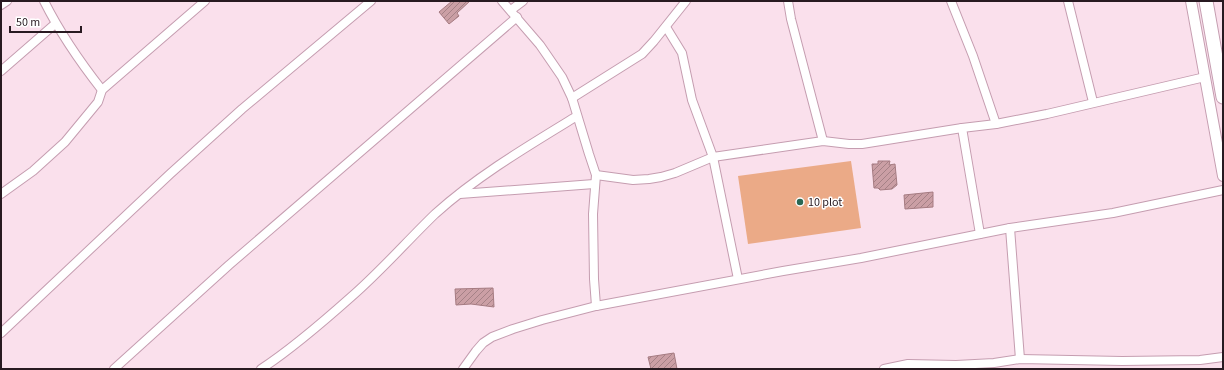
<svg xmlns="http://www.w3.org/2000/svg" width="1224" height="370" font-family="'Source Sans 3',sans-serif">
  <style>
    .green { fill: #ebaa87 }
    .building { fill: url(#building-hatch); stroke: #a57b81 }
    .lines { fill: none; stroke-linecap: round; stroke-linejoin: round }
    .minor-casing { stroke: #c59db0; stroke-width: 10 }
    .tertiary-casing { stroke: #c59db0; stroke-width: 12 }
    .primary-casing { stroke: #c59db0; stroke-width: 15 }
    .minor { stroke: #fff; stroke-width: 8 }
    .tertiary { stroke: #fff; stroke-width: 10 }
    .primary { stroke: #fff; stroke-width: 13 }
    .poi-dot { fill: #296753; stroke: #fff; stroke-width: 1.5 }
    .labels { text-anchor: middle; stroke-width: 3; stroke-linejoin: round; paint-order: stroke }
    .poi-label { font-size: 12px; fill: #281a21; stroke: #fff; text-anchor: start }
  </style>
  <defs>
    <pattern id="building-hatch" width="6" height="6" patternUnits="userSpaceOnUse"><rect width="6" height="6" fill="#cb9fa5"/><path d="M-1 1l2-2M0 6l6-6M5 7l2-2" fill="none" stroke="#a58186"/></pattern>
  </defs>
  <rect width="100%" height="100%" fill="#fae0ec"/>
  <path class="green" d="M851,161L861,228L748,244L738,176Z"/>
  <g class="building">
    <path d="M452,1H470L457,13L459,16L449,24L439,12Z"/>
    <path d="M878,161H890L889,165L895,164L897,185L892,189L880,190L878,188H874L872,164H878Z"/>
    <path d="M933,192V207L905,209L904,195Z"/>
    <path d="M493,288L494,307L471,304L456,305L455,289Z"/>
    <path d="M674,353L677,369H651L648,357Z"/>
  </g>
  <g class="lines">
    <defs>
      <g id="minor">
        <path d="M44,1C60,33 80,62 102,90"/>
        <path d="M502,1L540,45L562,77L572,98L589,154L596,175L593,214L594,279L596,306"/>
        <path d="M788,1L791,19L823,141"/>
        <path d="M951,1L973,56L996,124"/>
        <path d="M1068,1L1093,102"/>
        <path d="M1,5L7,1"/>
        <path d="M511,10L523,1"/>
        <path d="M666,27L682,53L692,100L713,157L738,279"/>
        <path d="M1,71L55,24"/>
        <path d="M572,98L642,54L654,41L686,1"/>
        <path d="M962,128L980,234"/>
        <path d="M596,175L633,180L649,179L661,177L675,173L713,157L823,141L849,144H862L962,128L996,124L1047,114L1205,77"/>
        <path d="M1,194L33,171L65,142L98,102L102,90L205,1"/>
        <path d="M460,194L594,184"/>
        <path d="M1010,228L1020,359"/>
        <path d="M1,333L170,174L242,109L371,1"/>
        <path d="M114,369L229,265L517,17"/>
        <path d="M261,369C292,349 324,321 351,297C381,271 407,241 435,214C477,176 528,146 577,116"/>
        <path d="M463,369L476,351L483,343L492,337L513,329L542,320L596,306L783,271L861,258L1010,228L1113,213L1223,190"/>
        <path d="M884,369L908,364L956,365L994,363L1020,359L1122,361L1200,360L1223,357"/>
      </g>
      <path id="tertiary" d="M1191,1L1223,176"/>
      <path id="primary" d="M1206,1L1223,97"/>
    </defs>
    <use href="#minor" class="minor-casing"/>
    <use href="#tertiary" class="tertiary-casing"/>
    <use href="#primary" class="primary-casing"/>
    <use href="#minor" class="minor"/>
    <use href="#tertiary" class="tertiary"/>
    <use href="#primary" class="primary"/>
  </g>
  <circle class="poi-dot" cx="800" cy="202" r="4"/>
  <g class="labels">
    <g class="poi-label">
      <text x="808" y="206">10 plot</text>
    </g>
  </g>
  <rect width="1224" height="370" fill="none" stroke="#281a21" stroke-width="4"/>
  <path d="M10 26v6h71v-6" fill="none" stroke="#281a21" stroke-width="2"/>
  <text x="16" y="26" font-size="12" fill="#281a21" stroke="#ffffff" stroke-width="3" paint-order="stroke">50 m</text>
</svg>
